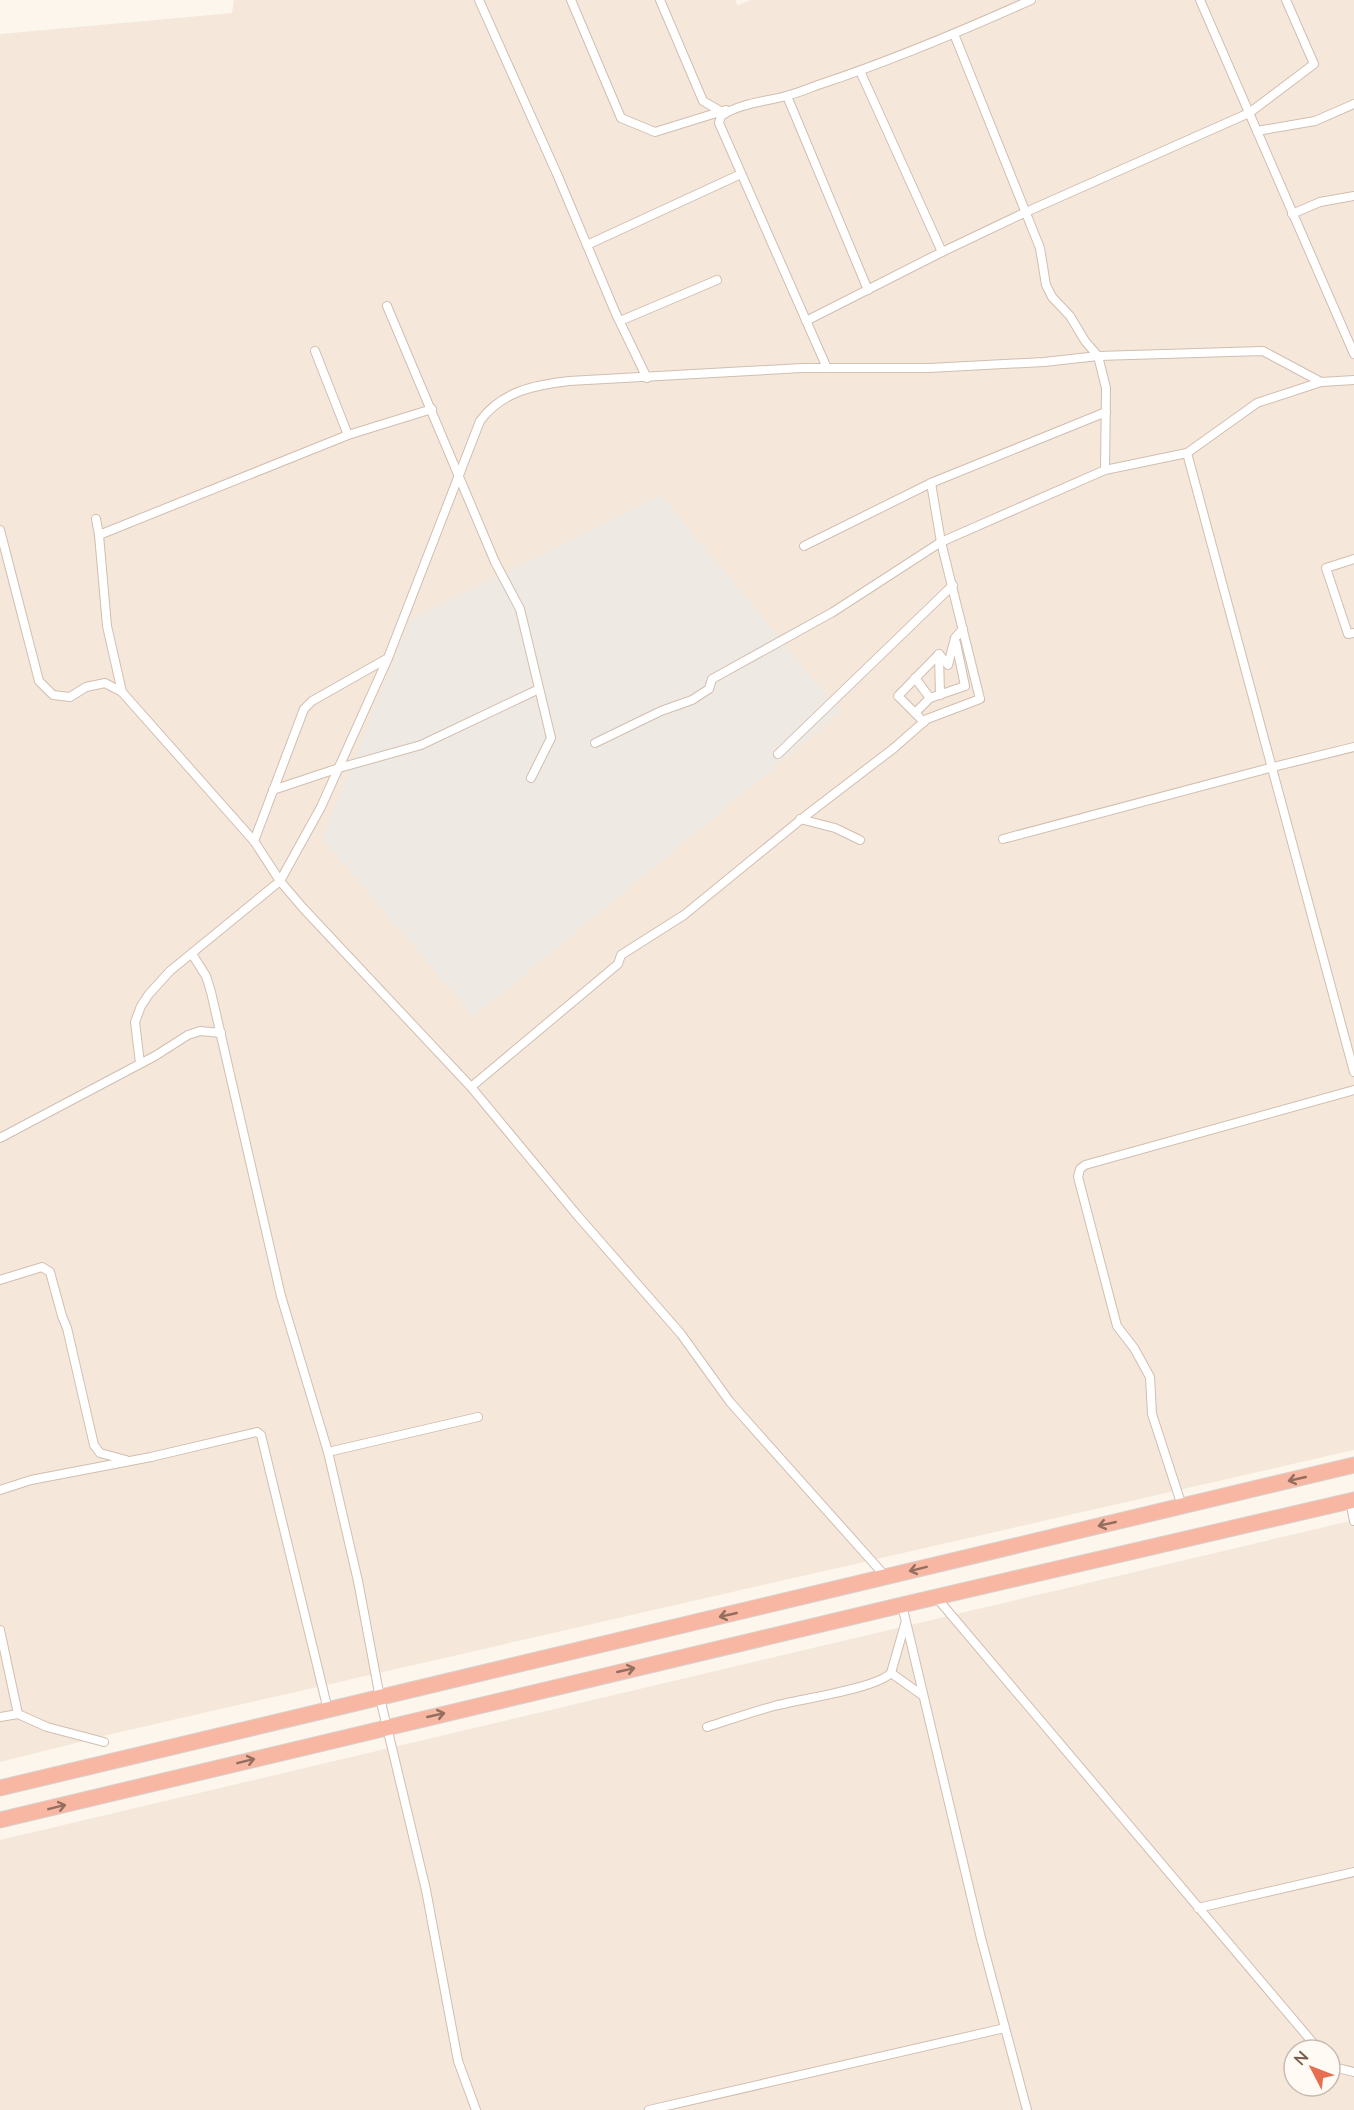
<svg xmlns="http://www.w3.org/2000/svg" width="1354" height="2110" font-family="Lato,sans-serif">
  <style>
    .residential { fill: #f5e8da; fill-rule: evenodd }
    .industrial { fill: #efe9e4 }
    .lines { fill: none; stroke-linecap: round; stroke-linejoin: round }
    .street-casing { stroke: #d1beb0; stroke-width: 10 }
    .highway-casing { stroke: #dad1cd; stroke-width: 17 }
    .street { stroke: #fff; stroke-width: 8 }
    .highway { stroke: #f7b7a3; stroke-width: 15 }
    .oneway { stroke: #936e5e }
  </style>
  <rect width="100%" height="100%" fill="#fdf6ec"/>
  <g class="residential">
    <path d="M234,0H735L738,5L751,0H1354V1450L120,1732L0,1762V34L232,13Z"/>
    <path d="M1354,1520V2110H0V1840ZM1294,2050H1330V2086H1294Z"/>
  </g>
  <path class="industrial" d="M661,495L841,712L474,1017L322,838L410,620Z"/>
  <g class="lines">
    <defs>
      <g id="street">
        <path d="M479,0L557,174L616,314L647,378"/>
        <path d="M571,0L621,118L655,132L726,110"/>
        <path d="M660,0L703,101L722,112"/>
        <path d="M1200,0L1354,354"/>
        <path d="M954,34L1040,248L1046,285L1052,297L1070,316L1085,341L1098,356L1106,388L1105,470"/>
        <path d="M860,71L942,252L1026,212L1249,113L1314,64L1286,0"/>
        <path d="M787,96L868,290"/>
        <path d="M1257,131L1315,121L1354,104"/>
        <path d="M1292,214L1320,202L1354,196"/>
        <path d="M587,245L741,174"/>
        <path d="M387,306L495,562L520,609L551,738L531,778"/>
        <path d="M620,321L717,280"/>
        <path d="M806,321L942,252"/>
        <path d="M315,351L348,435"/>
        <path d="M827,368L719,123L721,116C740,103 764,102 786,96C798,93 809,88 821,84C893,60 962,31 1031,0"/>
        <path d="M1187,453L1354,1072"/>
        <path d="M96,519L99,535"/>
        <path d="M0,530L39,681L53,695L70,697L86,687L105,683L122,692L254,841L280,881L303,908L471,1087L577,1215L681,1334L730,1402L886,1577"/>
        <path d="M804,546L931,483L1106,412"/>
        <path d="M1354,559L1326,568L1348,634L1354,633"/>
        <path d="M939,654L940,695"/>
        <path d="M122,692L107,626L99,535L348,435L432,409"/>
        <path d="M930,698L965,686L956,643"/>
        <path d="M915,713L930,698L915,678"/>
        <path d="M924,722L898,696L939,654L948,665L955,638L963,629"/>
        <path d="M595,743L661,711L692,700L709,689L712,679L833,612L941,542L1105,470L1187,453L1257,403L1321,382"/>
        <path d="M778,754L953,585"/>
        <path d="M273,790L339,768L421,745L539,689"/>
        <path d="M800,819L835,828L860,840"/>
        <path d="M1003,839L1273,767L1354,747"/>
        <path d="M254,841L304,709L312,701L388,658L480,421C502,391 535,385 569,381L802,368H929L1044,362L1098,356L1263,351L1321,382L1354,380"/>
        <path d="M192,954L206,976L211,992L281,1296L328,1452L358,1581L380,1698L426,1890L458,2061L476,2110"/>
        <path d="M140,1063L135,1022L141,1006L149,994L170,971L280,881L321,807L388,658"/>
        <path d="M471,1087L618,964L621,955L684,915L804,817L894,748L927,719L980,699L941,542L931,483"/>
        <path d="M0,1138L155,1056L188,1035L200,1031L221,1033"/>
        <path d="M0,1280L42,1267L50,1272L62,1316L67,1328L94,1445L100,1453L126,1460"/>
        <path d="M328,1452L478,1417"/>
        <path d="M0,1490L31,1480L151,1457L257,1432L261,1435L328,1710"/>
        <path d="M1350,1501L1354,1521"/>
        <path d="M1182,1506L1152,1414L1150,1377L1134,1348L1117,1326L1078,1177L1080,1169L1085,1165L1354,1090"/>
        <path d="M936,1597L1319,2050"/>
        <path d="M902,1605L981,1938L1027,2110"/>
        <path d="M0,1630L18,1714"/>
        <path d="M891,1673L922,1695"/>
        <path d="M0,1717L18,1714L47,1727L104,1742"/>
        <path d="M707,1727C729,1720 752,1712 774,1706C800,1699 875,1689 891,1673L905,1624"/>
        <path d="M1198,1908L1354,1872"/>
        <path d="M1330,2063L1333,2067L1354,2072"/>
        <path d="M649,2110L1005,2028"/>
      </g>
      <g id="highway">
        <path d="M0,1788L1354,1465"/>
        <path d="M0,1820L902,1605L1354,1500"/>
      </g>
    </defs>
    <use href="#street" class="street-casing"/>
    <use href="#highway" class="highway-casing"/>
    <use href="#street" class="street"/>
    <use href="#highway" class="highway"/>
  </g>
  <defs><path id="oneway-shaft" d="M-6 0H5M1.5-3L5.5 0L1.5 3" fill="none" stroke-width="1.6" stroke-linecap="round" stroke-linejoin="round" transform="scale(1.5)"/></defs>
  <g class="oneway">
    <use href="#oneway-shaft" transform="translate(1297 1479) rotate(167)"/>
    <use href="#oneway-shaft" transform="translate(1107 1524) rotate(167)"/>
    <use href="#oneway-shaft" transform="translate(918 1569) rotate(166)"/>
    <use href="#oneway-shaft" transform="translate(728 1615) rotate(167)"/>
    <use href="#oneway-shaft" transform="translate(626 1670) rotate(-13)"/>
    <use href="#oneway-shaft" transform="translate(436 1715) rotate(-13)"/>
    <use href="#oneway-shaft" transform="translate(246 1761) rotate(-14)"/>
    <use href="#oneway-shaft" transform="translate(57 1807) rotate(-14)"/>
  </g>
  <g transform="translate(1312 2068) rotate(312)"><circle r="28" fill="#fffaf3" stroke="#cabbb1" stroke-width="1.5"/>
  <path d="M0-4.5L10 22L0 15L-10 22Z" fill="#e76f51"/>
  <text y="-9" font-size="16" font-weight="bold" text-anchor="middle" fill="#7a5c4d">N</text>
  </g>
</svg>
